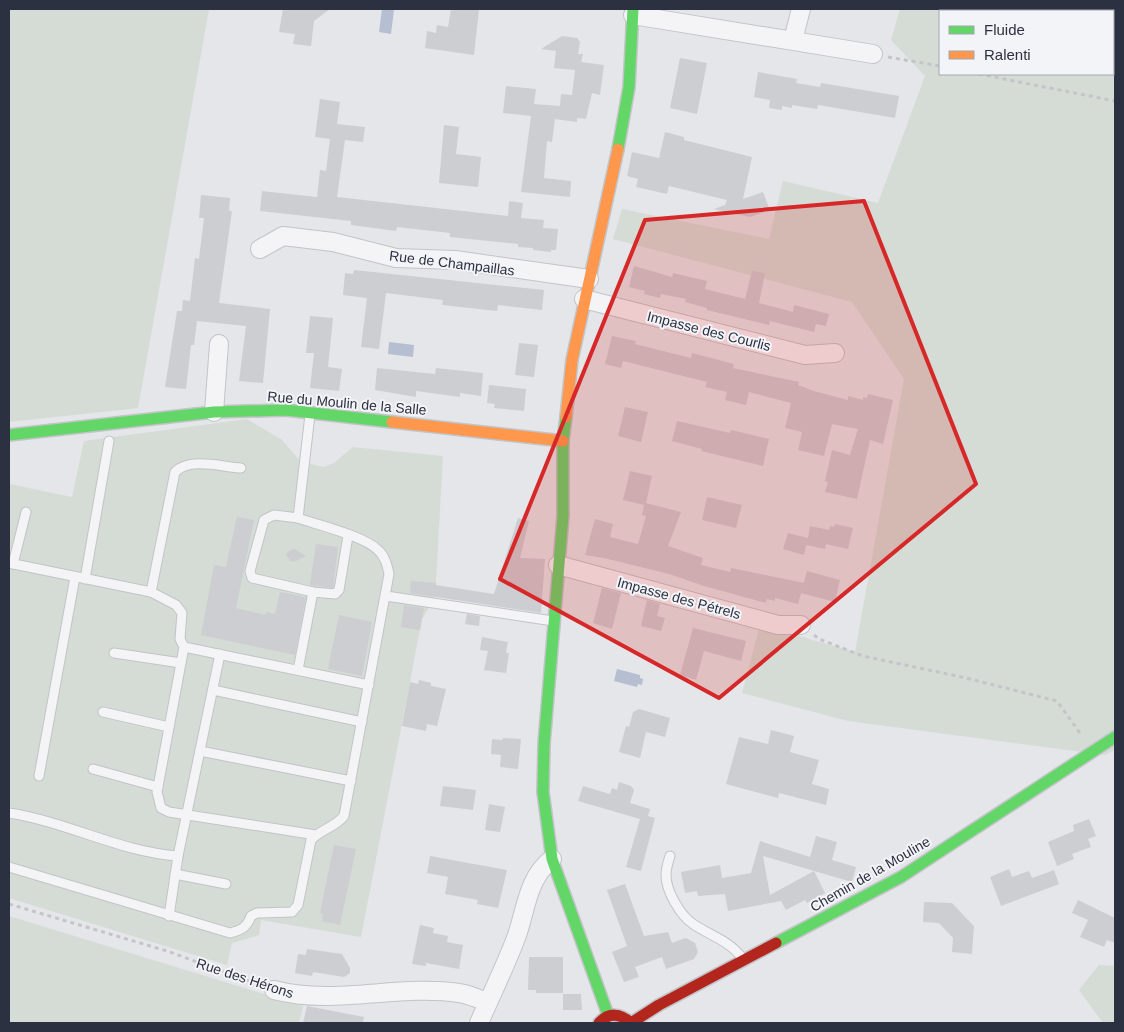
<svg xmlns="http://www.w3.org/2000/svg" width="1124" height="1032" font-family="Helvetica,sans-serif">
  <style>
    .green { fill: #d4dcd5; fill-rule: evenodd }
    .water { fill: #b5bfd1 }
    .building { fill: #cdced1 }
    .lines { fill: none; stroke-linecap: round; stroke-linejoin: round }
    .lane-casing { stroke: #c2c4c7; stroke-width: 11 }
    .street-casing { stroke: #c2c4c7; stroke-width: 20 }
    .fast-casing { stroke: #c2c4c7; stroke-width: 14 }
    .slow-casing { stroke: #c2c4c7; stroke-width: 14 }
    .jam-casing { stroke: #c2c4c7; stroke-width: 14 }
    .path { stroke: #c4c4c9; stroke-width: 3; stroke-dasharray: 4 4; stroke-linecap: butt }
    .lane { stroke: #f4f4f6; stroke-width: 9 }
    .street { stroke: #f4f4f6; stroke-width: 18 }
    .fast { stroke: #63d668; stroke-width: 11 }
    .slow { stroke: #ff974d; stroke-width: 11 }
    .jam { stroke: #b3261e; stroke-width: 11 }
    .marked { fill: #d62828; fill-opacity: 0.2; stroke: #d62828; stroke-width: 4; stroke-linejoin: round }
    .labels { text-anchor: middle; stroke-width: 4; stroke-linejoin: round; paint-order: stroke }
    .street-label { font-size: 14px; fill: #2c3141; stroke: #f3f4f8 }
  </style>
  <rect width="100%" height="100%" fill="#e4e6e9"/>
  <g class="green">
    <path d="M9,9H209L138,408L9,422Z"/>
    <path d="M900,9H1115V750L1105,755L848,721L742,693L760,625L855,652L904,379L852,302L613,239L622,209L769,239L783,181L878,203L925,76L891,40ZM940,11H1113V74H940Z"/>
    <path d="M247,419L282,440L301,462L324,467L334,463L353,447L443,456L435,598L422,619L361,937L261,920L259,935L232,943L227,965L9,898V484L72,497L84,441Z"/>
    <path d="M9,916L303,1006L299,1023H9Z"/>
    <path d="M1099,965L1115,966V1023H1103L1079,990Z"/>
  </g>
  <g class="water">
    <path d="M382,9L394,10L391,34L379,32Z"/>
    <path d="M389,342L414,345L413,357L388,354Z"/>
    <path d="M617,669L640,675V678L643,679L642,685L638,684L637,687L614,681Z"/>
  </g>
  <g class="building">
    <path d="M283,9H330L314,21L311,46L293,44L295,34L279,32Z"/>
    <path d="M451,9L479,10L474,55L425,48L427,31L436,33L437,25L448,27Z"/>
    <path d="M562,36L577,38L580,42L578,54H583L581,62L604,65L600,95L592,93L586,119L577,118V122L555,119L552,142L547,141L544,178L571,181L570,197L521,192L531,116L503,113L506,86L536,89L534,104L560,106L561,94L572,95L575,70L554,68L556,51L541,49Z"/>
    <path d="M680,58L707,63L697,114L670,108Z"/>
    <path d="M758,72L797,79L796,83L820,87L821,83L899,96L895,118L818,105L817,109L792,105V108L782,106V110L769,108L770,100L754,97Z"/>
    <path d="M320,99L340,102L337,124L365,127L363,142L345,140L337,197L508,216L509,201L523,203L521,218L544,220L543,228L558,229L556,250H551V252L533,250V248L518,247V244L450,237V233L397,227L396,231L351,225V221L260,211L262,191L317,197L320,170L326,171L330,139L315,137Z"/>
    <path d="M444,125L459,127L456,154L481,157L478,187L439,183Z"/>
    <path d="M665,132L684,137V140L752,157L743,199L763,192L770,210L750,217L714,209L725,205L727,200L669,186L667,194L636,187L638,179L627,176L632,152L659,158Z"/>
    <path d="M201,195L230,198L229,211H232L219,303L270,309L263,383L239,381L246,326L197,321L194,345H191L186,389L165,387L177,311H182L183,300L190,301L195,258L199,259L204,218H199Z"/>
    <path d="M634,266L672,277L673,273L707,281L705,289L745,299L752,271L765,273L759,303L793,312L794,305L829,314L826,326L816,324L814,332L770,321L769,325L707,310V308L685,302L686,299L661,294L660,298L644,294L645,291L629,287Z"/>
    <path d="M354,270L544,290L542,310L498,305L497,311L442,305L443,300L386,293L379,349L361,347L367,298L343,295L345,273L353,274Z"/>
    <path d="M310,316L333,318L328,367L342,369L339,391L310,388L314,353H306Z"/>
    <path d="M612,336L636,341L635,344L691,358L692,353L734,364L733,368L799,382L798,385L814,391L848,400V396L863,400V397L867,398L868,394L893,400L883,444L870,440L857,499L825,492L828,482L825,481L832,450L850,455L858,429L832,424L824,456L798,450L802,432L785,428L791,403L749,392L746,405L725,400L727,392L705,387L707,382L623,361L621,368L605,364Z"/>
    <path d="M519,343L538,345L534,377L515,375Z"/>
    <path d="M377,368L435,374L436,368L483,373L481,396L460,393V397L416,391V397L375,390Z"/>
    <path d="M489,385L526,389L524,411L494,408L495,404L487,403Z"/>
    <path d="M625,407L648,412L641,442L618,436Z"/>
    <path d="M677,421L730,433L731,430L769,439L763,466L701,451L702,449L672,441Z"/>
    <path d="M630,471L652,476L646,503L681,512L668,546L703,558L701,565L730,572L731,568L804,583L798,604L775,598V601L767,599L766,603L704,586L669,574L604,558L585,555L595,519L613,524L610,537L638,544L646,516L642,515L644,505L623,500Z"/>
    <path d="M707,497L742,505L736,528L702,520Z"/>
    <path d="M237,517L254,520L236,608L266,615V612L275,614L280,592L306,597L295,655L201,635L214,565L226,567Z"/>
    <path d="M518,518L529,521L520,558L545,559L541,613L410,593L411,581L436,583V585L494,594Z"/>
    <path d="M835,524L853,528L848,549L826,544L825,549L806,545L807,541L804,555L783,549L788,533L808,538L810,526L829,530L830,526L834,527Z"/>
    <path d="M316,544L338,547L333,588L310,585Z"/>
    <path d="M295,549L306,556L294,562L290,561L286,554L290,550Z"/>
    <path d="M807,571L840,580L835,602L801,593Z"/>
    <path d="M602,588L621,593L612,629L593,623Z"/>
    <path d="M647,600L660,604L657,616L665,618L661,631L641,626Z"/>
    <path d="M404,605L424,608L420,630L401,627Z"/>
    <path d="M467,614L480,616L479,626L465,624Z"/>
    <path d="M339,615L372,622L362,676L328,669Z"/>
    <path d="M693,628L746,641L741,661L704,651L696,680L680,675Z"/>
    <path d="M482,637L508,642L506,653H509L506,673L484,670L488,651L480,650Z"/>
    <path d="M419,680L431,683V686L446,689L437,726L427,724L426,731L402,726L410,682L418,684Z"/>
    <path d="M639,709L670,718L665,737L646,732L640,758L619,752L626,726L629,727L633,712Z"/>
    <path d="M771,730L794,736L790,752L819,760L812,784L829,789L826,805L779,793L778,798L726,784L739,737L768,744Z"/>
    <path d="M503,738L521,739L518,769L500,767L501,755L491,754L492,739L502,740Z"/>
    <path d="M619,782L631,786L634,790L630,803L650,809L648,816L655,818L641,871L626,867L640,819L578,801L583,786L610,794L612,788L617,790Z"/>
    <path d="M443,786L476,790L473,810L440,806Z"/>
    <path d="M489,804L505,807L500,832L485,830Z"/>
    <path d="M1089,819L1096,836L1088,839L1091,847L1072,854L1074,859L1057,866L1048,842L1074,831L1073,825Z"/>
    <path d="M816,836L837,842L832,860L856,867L852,882L763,856L770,895L814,871L825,893L807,903L805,900L786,910L781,901L728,911L725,894L698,896L697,891L685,893L681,872L720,865L722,878L751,873L760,841L810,857Z"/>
    <path d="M334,845L356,849L340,925L322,921L323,914L320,913Z"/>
    <path d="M430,856L507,870L498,908L477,904L478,900L445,894L448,877L427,873Z"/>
    <path d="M1009,869L1012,877L1029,871L1032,878L1054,870L1059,884L1001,906L990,877Z"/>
    <path d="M625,884L644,936L668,932L672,943L686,938L695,943L698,952L694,959L666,969L662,957L635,967L639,977L624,982L612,952L627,946L607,890Z"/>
    <path d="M1078,900L1115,918V943L1107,940L1104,947L1080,937L1088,920L1072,913Z"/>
    <path d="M924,902L952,903L967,919L974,926L972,954L952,952L953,938L939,923L923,922Z"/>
    <path d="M420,925L434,928L433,933L448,936L447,942L463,945L459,969L426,963V966L412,964Z"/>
    <path d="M307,949L342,954L350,968V973L344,977L313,972L312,976L295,973L298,954L306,955Z"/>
    <path d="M529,957H563V993H536V990H528Z"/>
    <path d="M563,994H581L582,1010H563Z"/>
    <path d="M307,1006L364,1017L363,1023H303Z"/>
  </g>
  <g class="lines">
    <defs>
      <g id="lane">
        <path d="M298,518L274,515L264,520L250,571L252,578L313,592L335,594L339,590L348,536"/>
        <path d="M9,563L151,592L176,605L182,613L180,639L184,647L157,792L161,808L169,812L316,835"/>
        <path d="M13,564L26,512"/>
        <path d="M85,579L109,441"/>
        <path d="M151,592L175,472C190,457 222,467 241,468"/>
        <path d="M386,596L553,621"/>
        <path d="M184,647L369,685"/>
        <path d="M114,653L181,663"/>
        <path d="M298,670L313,592"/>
        <path d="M213,690L362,722"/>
        <path d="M103,712L169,727"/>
        <path d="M200,751L351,781"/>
        <path d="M93,769L158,787"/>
        <path d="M39,776L75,577"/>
        <path d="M9,813C68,822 120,852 178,856"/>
        <path d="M670,856C668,862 666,869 666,875C666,891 680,915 693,924C711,936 730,941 743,959"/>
        <path d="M9,867L230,933C242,930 247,927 251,916L257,913L292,912L298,905L311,840C321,829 334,828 344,816L389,574C387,565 385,556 378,550C364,536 318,525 298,518L310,415"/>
        <path d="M175,874L226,884"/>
        <path d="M169,916L178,856L220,654"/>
      </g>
      <g id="street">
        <path d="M633,15L873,54"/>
        <path d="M793,40L801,9"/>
        <path d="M260,249L283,236L333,242L396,258L455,260L589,279"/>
        <path d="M584,299L805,355L835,353"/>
        <path d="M214,412L219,344"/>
        <path d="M558,565L778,625H801"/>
        <path d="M274,990C336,1006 397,984 459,993C468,994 478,999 488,1002"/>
        <path d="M479,1023C491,995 505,967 516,938C526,911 527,878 552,859"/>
      </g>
      <g id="fast">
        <path d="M618,149L629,87L633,9"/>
        <path d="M566,417L563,441V516L544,744L543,792L552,859L608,1015"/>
        <path d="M9,435L214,412L286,410L392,422"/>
        <path d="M776,943L901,877L1115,737"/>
      </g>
      <g id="slow">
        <path d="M566,417L572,360L618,149"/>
        <path d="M392,422L563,441"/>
      </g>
      <path id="jam" d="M599,1023C609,1012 620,1013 631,1023L659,1005L776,943"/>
    </defs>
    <use href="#lane" class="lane-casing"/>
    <use href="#street" class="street-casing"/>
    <use href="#fast" class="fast-casing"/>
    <use href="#slow" class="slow-casing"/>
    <use href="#jam" class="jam-casing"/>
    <g class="path">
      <path d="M888,57L940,66"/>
      <path d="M979,74L1115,101"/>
      <path d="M814,635L819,639L863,656L966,678L1057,701L1082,736"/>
      <path d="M9,904L167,951L260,985"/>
    </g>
    <use href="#lane" class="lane"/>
    <use href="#street" class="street"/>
    <use href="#fast" class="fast"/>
    <use href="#slow" class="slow"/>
    <use href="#jam" class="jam"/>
  </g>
  <path class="marked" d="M864,201L976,484L719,698L500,579L645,220Z"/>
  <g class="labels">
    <g class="street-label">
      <text transform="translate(452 263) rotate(7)" y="5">Rue de Champaillas</text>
      <text transform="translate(709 331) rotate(14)" y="5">Impasse des Courlis</text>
      <text transform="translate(347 403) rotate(5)" y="5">Rue du Moulin de la Salle</text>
      <text transform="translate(679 598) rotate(15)" y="5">Impasse des Pétrels</text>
      <text transform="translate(870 874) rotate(-30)" y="5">Chemin de la Mouline</text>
      <text transform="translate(245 978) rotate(18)" y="5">Rue des Hérons</text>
    </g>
  </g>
  <rect width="1124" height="1032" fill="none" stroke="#2c3141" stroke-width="20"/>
  <rect x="939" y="10" width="175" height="65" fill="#f3f4f8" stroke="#a3a6af"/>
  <rect x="949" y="26" width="25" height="8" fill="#63d668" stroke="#a3a6af"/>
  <text x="984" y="35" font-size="15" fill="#2c3141">Fluide</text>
  <rect x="949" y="51" width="25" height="8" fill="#ff974d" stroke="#a3a6af"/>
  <text x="984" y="60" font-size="15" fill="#2c3141">Ralenti</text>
</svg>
